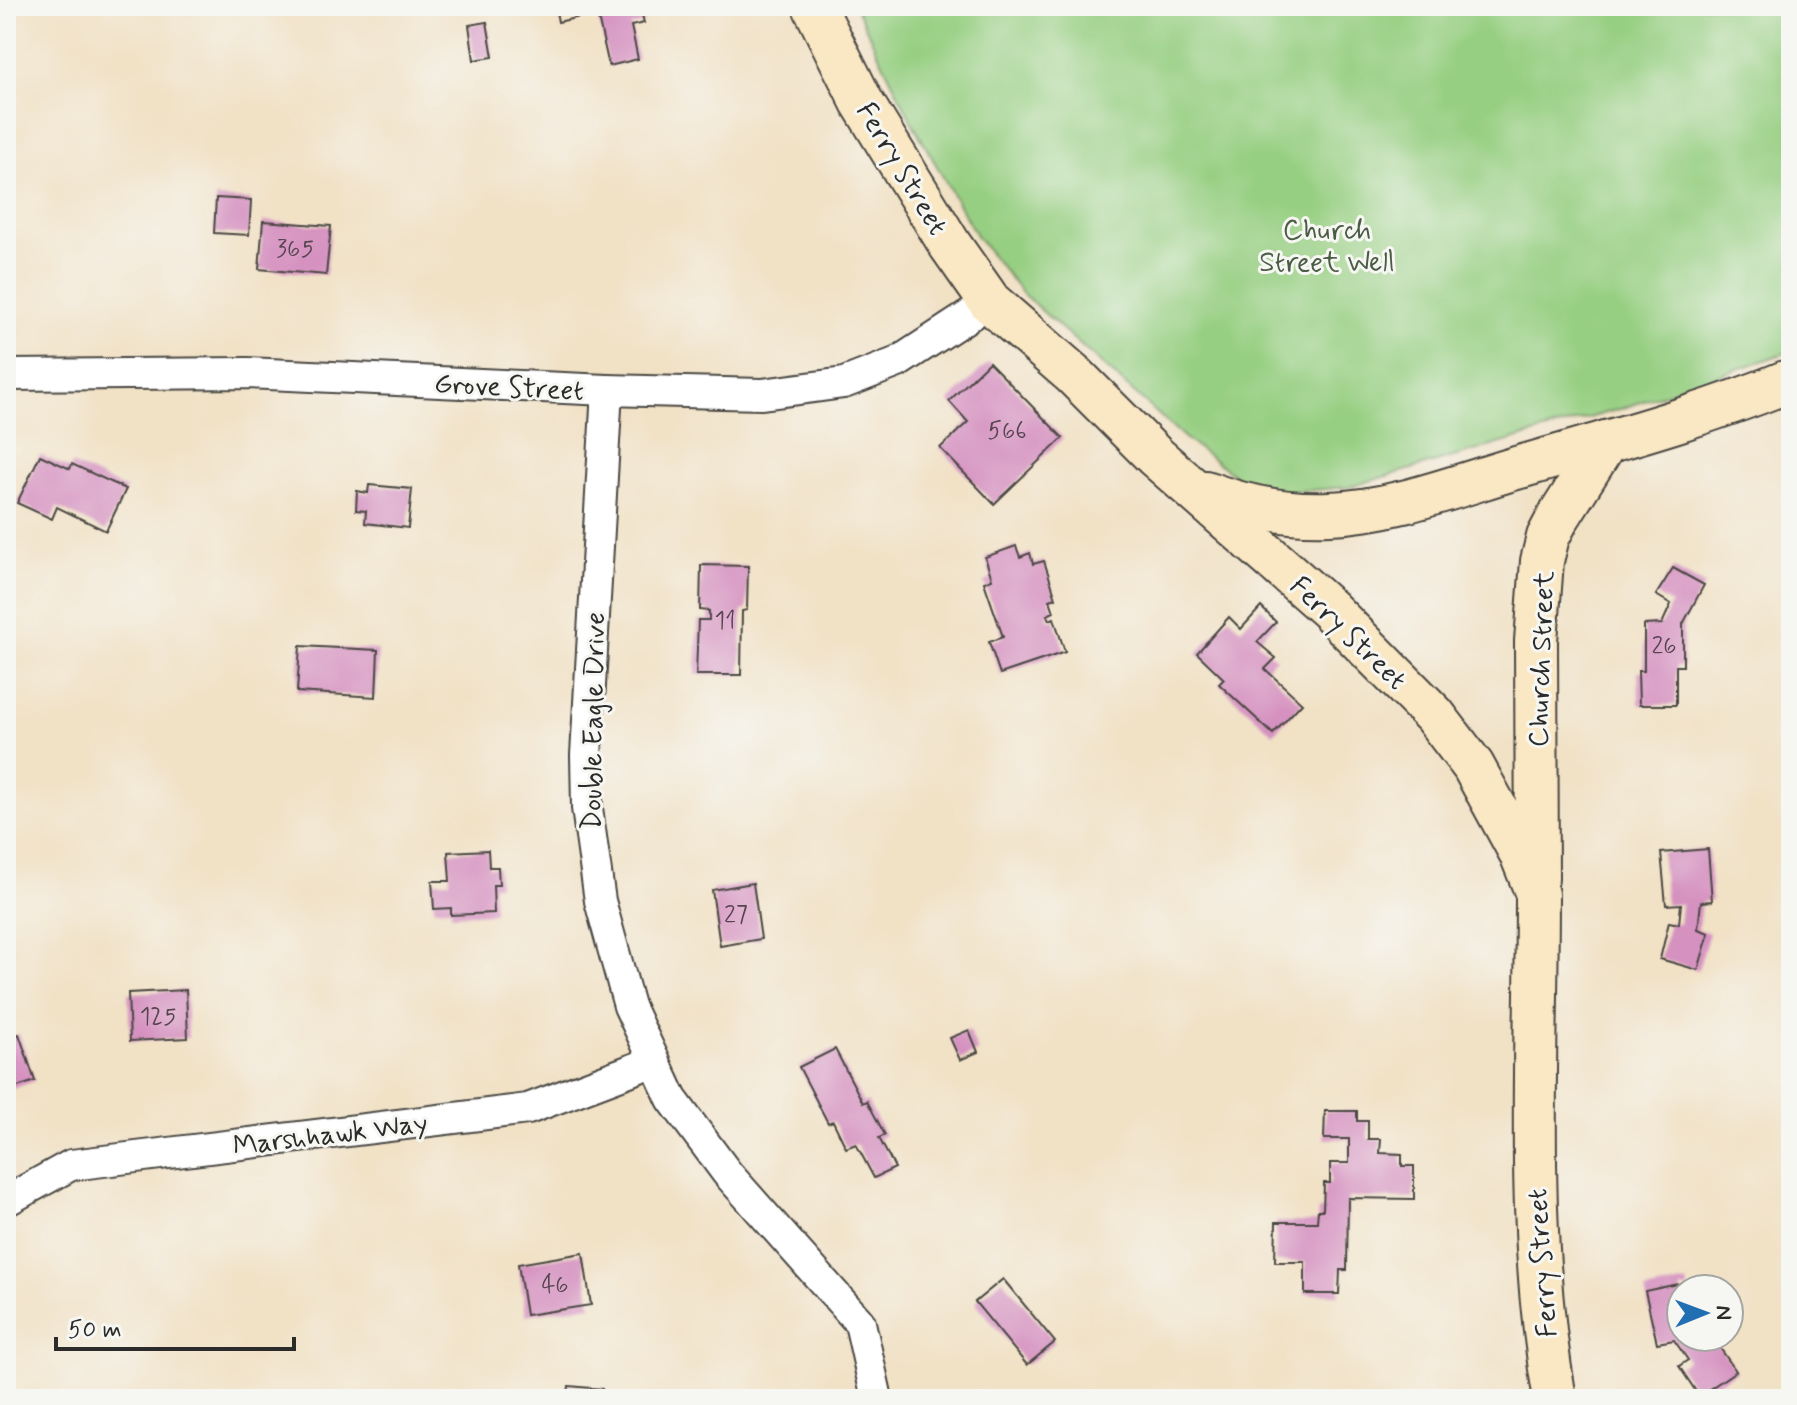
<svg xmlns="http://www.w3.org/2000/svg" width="1797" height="1405" font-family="Mynerve,sans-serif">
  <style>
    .green { fill: #97cf82; stroke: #617d56; stroke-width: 2 }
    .building { fill: #d591c0 }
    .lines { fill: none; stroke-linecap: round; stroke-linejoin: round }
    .street-casing { stroke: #494642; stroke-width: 34 }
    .secondary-casing { stroke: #494642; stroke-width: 46 }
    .street { stroke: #fff; stroke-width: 30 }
    .secondary { stroke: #fae7c3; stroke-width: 42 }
    .labels { text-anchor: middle; stroke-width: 6; stroke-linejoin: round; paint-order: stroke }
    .number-label { font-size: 24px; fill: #564450 }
    .street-label { font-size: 28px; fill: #2b2b2b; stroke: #f6f6f2 }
    .park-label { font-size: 28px; fill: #4b5c45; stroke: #f6f6f2 }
  </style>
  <rect width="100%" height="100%" fill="#f6f6f2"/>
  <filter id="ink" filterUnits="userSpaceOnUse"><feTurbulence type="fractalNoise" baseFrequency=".0125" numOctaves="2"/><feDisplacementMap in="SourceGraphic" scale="16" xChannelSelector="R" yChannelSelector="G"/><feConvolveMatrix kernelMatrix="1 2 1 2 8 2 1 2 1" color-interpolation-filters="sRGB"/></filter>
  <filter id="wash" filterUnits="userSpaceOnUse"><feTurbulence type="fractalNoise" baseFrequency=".006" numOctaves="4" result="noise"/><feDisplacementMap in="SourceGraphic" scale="32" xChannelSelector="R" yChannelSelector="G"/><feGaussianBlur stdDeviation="1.8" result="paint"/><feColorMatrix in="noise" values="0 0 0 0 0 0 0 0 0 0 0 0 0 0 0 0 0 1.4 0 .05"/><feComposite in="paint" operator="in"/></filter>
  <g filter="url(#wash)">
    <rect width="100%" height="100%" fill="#f1e1c5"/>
    <path class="green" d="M855,6H1791V351L1620,409L1349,487L1289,492L1238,478L1186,439L1023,294L977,237L913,124Z"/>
    <g id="blocks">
      <g class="building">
        <path d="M555,6H640L644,23L631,26L638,59L609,66L597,13L558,22Z"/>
        <path d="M487,22L493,57L474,60L469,25Z"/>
        <path d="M216,198L251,200L249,235L214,233Z"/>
        <path d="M263,221L331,226L326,275L259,269Z"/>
        <path d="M989,362L1063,438L994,504L940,448L968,422L949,401Z"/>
        <path d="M40,455L70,469L72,464L126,489L106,531L57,507L52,519L17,503Z"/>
        <path d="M369,485L412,489L408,528L365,523L366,511L356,510L357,491L368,493Z"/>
        <path d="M1016,546L1020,557L1030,553L1033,564L1044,561L1056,598L1050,600L1054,612L1047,615L1049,620L1054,618L1065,652L1000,674L989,642L1003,637L984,582L992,579L985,557Z"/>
        <path d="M701,565L748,566L747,610L742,611L741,675H696L698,620H709V611L700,610Z"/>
        <path d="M1673,568L1704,585L1683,624V666H1676V705H1639L1638,671H1644V625L1662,624L1671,604L1656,595Z"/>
        <path d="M1261,607L1276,622L1257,642L1276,658L1265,669L1302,703L1273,734L1219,684L1224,679L1197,653L1229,617L1241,629Z"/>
        <path d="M300,646L378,650L376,697L297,692Z"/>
        <path d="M1708,849L1712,901L1701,902L1698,929L1709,933L1698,970L1660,959L1669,922L1679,924L1681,904L1666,905L1661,853Z"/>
        <path d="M488,850L489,867H498L499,885H493L494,913L451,915V908L434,909L432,881H450L448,852Z"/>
        <path d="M753,883L761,939L720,946L712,890Z"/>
        <path d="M186,990L188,1038L130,1041L128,993Z"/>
        <path d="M969,1030L978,1052L960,1060L950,1038Z"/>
        <path d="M19,1034L35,1081L6,1091V1039Z"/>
        <path d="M835,1049L863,1103L867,1101L885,1135L879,1138L895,1168L874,1178L856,1144L846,1148L833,1121L828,1123L799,1067Z"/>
        <path d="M1325,1111H1357V1121H1368V1139H1381L1380,1153L1402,1154V1166H1414V1199L1348,1198L1347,1270H1340L1339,1294H1305V1262H1275L1276,1222H1317L1318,1210H1323L1324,1183H1330V1163H1349V1139H1324Z"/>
        <path d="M583,1253L591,1305L526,1315L518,1264Z"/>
        <path d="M1003,1279L1055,1342L1027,1365L975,1302Z"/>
        <path d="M1687,1282L1688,1289H1681V1337H1695L1703,1345L1713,1338L1736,1371L1699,1396L1679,1366L1688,1360L1674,1340L1657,1343L1645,1291Z"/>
        <path d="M569,1386L602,1389L601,1399H567Z"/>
      </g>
    </g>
  </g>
  <g filter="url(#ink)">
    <use href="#blocks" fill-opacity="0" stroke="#494642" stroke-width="2"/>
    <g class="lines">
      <defs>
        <g id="street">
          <path d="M6,375L247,373L607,390L762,394L844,383L898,362L990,302"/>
          <path d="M607,390L586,755L587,808L600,901L629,1006L672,1099L727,1173L860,1323L877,1399"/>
          <path d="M6,1201L71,1165L528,1109L655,1061"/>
        </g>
        <g id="secondary">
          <path d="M814,6L862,102L950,245L990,302L1074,375L1155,456L1329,609L1434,715L1473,766L1521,854L1537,894C1537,1063 1525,1232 1555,1399"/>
          <path d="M1205,492C1245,507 1287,515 1330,513C1392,511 1453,487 1513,469C1606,442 1701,417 1791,380"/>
          <path d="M1537,879L1536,641L1542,561L1548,537L1558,518L1606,442"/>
        </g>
      </defs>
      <use href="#street" class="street-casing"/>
      <use href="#secondary" class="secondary-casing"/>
      <use href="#street" class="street"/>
      <use href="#secondary" class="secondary"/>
    </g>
  </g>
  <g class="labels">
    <g class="number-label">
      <text x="295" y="256">365</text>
      <text x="1007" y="438">566</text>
      <text x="725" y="628">11</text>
      <text x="1664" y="653">26</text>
      <text x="736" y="922">27</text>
      <text x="158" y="1024">125</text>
      <text x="555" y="1292">46</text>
    </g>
    <g class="street-label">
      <text transform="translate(903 168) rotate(59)" y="10">Ferry Street</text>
      <text transform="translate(509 386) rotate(3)" y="10">Grove Street</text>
      <text transform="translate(1349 632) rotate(44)" y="10">Ferry Street</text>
      <text transform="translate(1540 659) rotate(-88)" y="10">Church Street</text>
      <text transform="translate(592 721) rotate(-89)" y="10">Double Eagle Drive</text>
      <text transform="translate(330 1133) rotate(-7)" y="10">Marshhawk Way</text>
      <text transform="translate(1541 1263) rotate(-94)" y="10">Ferry Street</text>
    </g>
    <g class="park-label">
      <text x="1327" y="239">Church<tspan x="1327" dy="32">Street Well</tspan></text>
    </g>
  </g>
  <rect width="1797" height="1405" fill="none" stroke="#f6f6f2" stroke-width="32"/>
  <g transform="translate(1705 1313) rotate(89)"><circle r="38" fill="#f6f6f2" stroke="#a5a5a2" stroke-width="2"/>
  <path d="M0-6L14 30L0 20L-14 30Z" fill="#1f6fb2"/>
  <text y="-12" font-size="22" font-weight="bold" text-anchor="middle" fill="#2b2b2b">N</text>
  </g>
  <path d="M56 1337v12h238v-12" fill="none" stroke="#2b2b2b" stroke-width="4"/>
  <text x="68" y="1337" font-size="24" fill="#2b2b2b" stroke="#f6f6f2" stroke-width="6" paint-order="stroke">50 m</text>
</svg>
